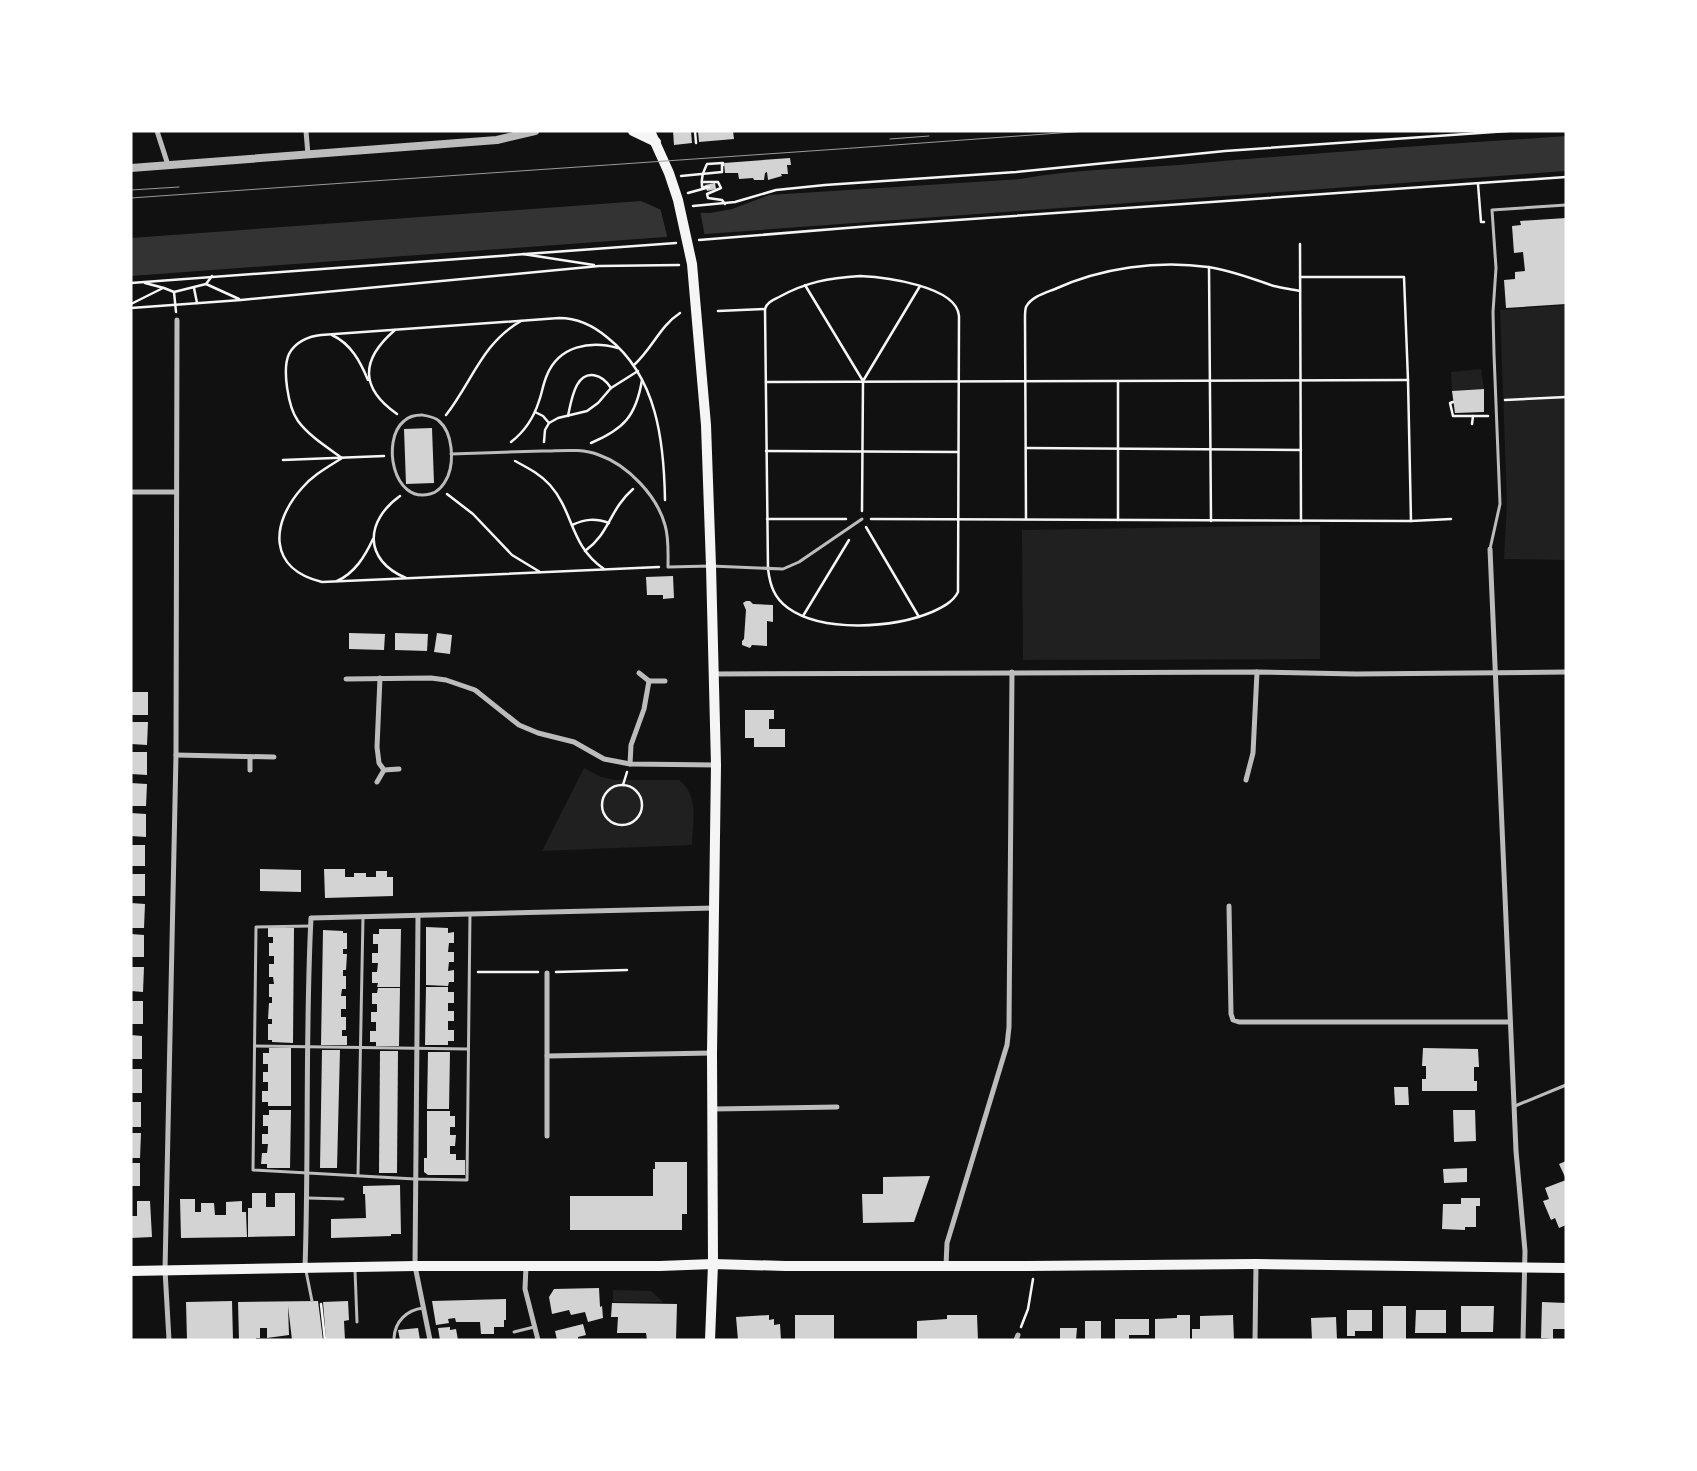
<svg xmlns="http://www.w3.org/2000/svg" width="1697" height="1471" font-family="Lora,serif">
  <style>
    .green { fill: #202020 }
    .water { fill: #333 }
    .pier { fill: #111 }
    .building { fill: #d3d3d3 }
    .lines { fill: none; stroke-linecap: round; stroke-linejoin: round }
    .path { stroke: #f5f5f5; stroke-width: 2.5 }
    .service { stroke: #bcbcbc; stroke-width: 3 }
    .minor { stroke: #bcbcbc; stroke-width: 5 }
    .tertiary { stroke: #bcbcbc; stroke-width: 8 }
    .primary { stroke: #f5f5f5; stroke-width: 10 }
    .trunk { stroke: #f5f5f5; stroke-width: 10 }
    .tram { stroke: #9a9a9a; stroke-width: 1 }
  </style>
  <rect width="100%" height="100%" fill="#111"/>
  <g class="green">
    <path d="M1566,305V560L1504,559L1507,502L1500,310Z"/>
    <path d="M1481,369L1484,389L1452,391L1451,372Z"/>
    <path d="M1320,525V659L1023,660L1022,530Z"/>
    <path d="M584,768L601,777L615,780H679C699,795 693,822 692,845L542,851Z"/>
    <path d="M613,1290L651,1291L663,1302H613Z"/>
  </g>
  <path class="water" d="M1566,136V171L131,276V238L641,201L666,212L710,213L732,209L769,195L1020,179C1073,169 1126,169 1179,165C1308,153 1437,145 1566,136Z"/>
  <path class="pier" d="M660,207L667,210H700L705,237L668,240Z"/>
  <g class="building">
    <path d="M673,131H691L692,143L674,145Z"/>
    <path d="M698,131H733L734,139L699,142Z"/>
    <path d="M790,158L791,165H787L788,174H781L782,176L768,180L767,172L765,173L764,180H754L753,178L739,179L738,173H725L724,163Z"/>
    <path d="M715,183L716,189L707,191L705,185Z"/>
    <path d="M1566,218V304L1506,308L1504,280L1515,279V272L1525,271L1523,252L1514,253L1512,226L1521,225L1520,221Z"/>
    <path d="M1484,389V412L1455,413L1452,391Z"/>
    <path d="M432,428L434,483L406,484L404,429Z"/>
    <path d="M673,576L674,598L663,599V595H647L646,577Z"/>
    <path d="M746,601H750L753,604L773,605V622L767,621V646L752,645L750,648L742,645V641L744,639L746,610L743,603Z"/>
    <path d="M349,633L385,634L384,650L349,649Z"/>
    <path d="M395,633L428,634L427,651L395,650Z"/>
    <path d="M437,633L452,635L450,654L434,652Z"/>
    <rect x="131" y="692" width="17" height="23"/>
    <path d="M745,710H774V719H769V729H785V747H754V738H745Z"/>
    <path d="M131,722H148L147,745L131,744Z"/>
    <path d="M131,752H147V775L131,774Z"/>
    <path d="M131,783L147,784L146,806H131Z"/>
    <path d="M131,813L146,814V837L131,836Z"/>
    <rect x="131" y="845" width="14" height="21"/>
    <path d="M260,869L301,870V892L260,891Z"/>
    <path d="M324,869H345V877H354V873H366V877H376V871H387V877H393V896L325,898Z"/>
    <rect x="131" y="874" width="14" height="22"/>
    <path d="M131,903L145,904L144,928H131Z"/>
    <path d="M426,927L448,928V933L454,932V943H449L448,952H454V962H449L448,971L454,970V982H449L448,986L426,985Z"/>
    <path d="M268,928H294L293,1043L272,1042V1040H268V1024H272V1019H268L269,1003H272V997H269V984H274L273,977H269V964H274V956H269V943H273V937H268Z"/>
    <path d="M379,929H401L400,987H377L378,983H372V972H377L378,963H372V953H378V944H373V934H379Z"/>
    <path d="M323,930L343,931V933H347V949H343V954H347L346,970H343V976H346V989H342L341,996H346V1009H341V1017H346V1030H342V1036H347V1045H321Z"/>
    <path d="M131,934L144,935V957H131Z"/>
    <path d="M131,967H144L143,992L131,991Z"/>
    <path d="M426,987H448V992H454V1003H448V1011H454V1021H448V1030H454V1041H448V1045H425Z"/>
    <path d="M378,988H400L399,1046H376V1042H370V1031H376V1022H371V1012H377V1004H372V993H377Z"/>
    <rect x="131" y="1001" width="12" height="23"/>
    <path d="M131,1035L142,1036V1059H131Z"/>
    <path d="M269,1048H291V1106H268V1102H262V1091H268V1082H263V1072H268V1064H263V1053H269Z"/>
    <path d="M1423,1048L1478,1049L1479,1067H1474V1081H1477V1091H1422V1079H1426V1066H1422Z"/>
    <path d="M322,1050H340L337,1168H320Z"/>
    <path d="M380,1051H398L397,1173H379Z"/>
    <path d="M428,1052H450L449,1109H427Z"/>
    <rect x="131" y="1069" width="11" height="24"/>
    <path d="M1394,1087H1408L1409,1105H1395Z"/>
    <rect x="131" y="1102" width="10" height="25"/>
    <path d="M269,1110H291L290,1168H267V1164H261L262,1153H267L268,1144H262V1134H268V1126H263V1115H269Z"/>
    <path d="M1453,1110H1475L1476,1141L1454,1142Z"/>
    <path d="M427,1111H450V1116H455V1127H450V1135H456L455,1146H450V1154H456V1160H465V1175H428L424,1172V1158H427Z"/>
    <path d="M131,1133H141L140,1158H131Z"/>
    <path d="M1566,1161V1179L1559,1164Z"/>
    <path d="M655,1162H687V1214H682V1230H570V1196H653V1169H655Z"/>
    <rect x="131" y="1163" width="9" height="23"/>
    <path d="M1467,1168V1182L1444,1183L1443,1169Z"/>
    <path d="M930,1176L914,1222L863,1223L862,1194H883V1177Z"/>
    <path d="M1566,1180V1225L1559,1228L1555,1218L1551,1220L1543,1201L1549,1199L1545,1188Z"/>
    <path d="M400,1185L401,1234H391V1236L331,1238V1219L366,1218L365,1194H363V1186Z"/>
    <path d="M252,1193H266V1207H275V1193H295V1236L248,1237V1208H252Z"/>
    <path d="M1461,1198H1480V1206H1476V1227H1465V1230L1442,1229L1443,1204H1461Z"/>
    <path d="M180,1199H195V1212H201V1203H214L215,1215H226V1202L242,1201V1212H246L247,1237L181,1238Z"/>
    <path d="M137,1201H150L152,1237L131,1238V1216H137Z"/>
    <path d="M599,1288L600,1307L602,1306L603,1318L588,1322L585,1312L571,1315L569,1310L552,1314L549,1297L554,1289Z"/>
    <path d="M506,1299V1320H504V1327H494V1334H481L480,1322H456L455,1318L448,1319L449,1323L436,1325L432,1301Z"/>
    <path d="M232,1301L233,1340H187L186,1302Z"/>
    <path d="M318,1301L323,1340H292L288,1306L289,1335L267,1338V1328H260V1338H256V1340L239,1339L238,1302Z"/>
    <path d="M348,1301L349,1320L344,1321L345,1340H326L323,1302Z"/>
    <path d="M1542,1302L1566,1303V1329H1553V1339L1541,1338Z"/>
    <path d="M612,1303L677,1304L676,1340H647L646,1333H617L618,1317H611Z"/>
    <rect x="1383" y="1306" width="23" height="34"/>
    <path d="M1461,1306H1494L1493,1332H1461Z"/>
    <path d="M1347,1310H1372V1331H1355V1336H1347Z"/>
    <path d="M1416,1310H1446V1333H1415Z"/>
    <path d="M769,1315V1320L774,1319V1325L780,1324L781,1340H738L736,1317Z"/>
    <rect x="795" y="1315" width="39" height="25"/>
    <path d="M947,1315H977L978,1340H917V1321L947,1319Z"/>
    <path d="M1177,1315H1190V1340H1155V1319L1177,1318Z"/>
    <path d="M1233,1315L1234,1340H1192V1329H1200V1316Z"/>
    <path d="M1336,1317L1337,1340H1312L1311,1318Z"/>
    <path d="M1115,1319H1149V1335H1129V1340H1115Z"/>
    <rect x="1085" y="1321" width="16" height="19"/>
    <path d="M583,1324L586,1335L578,1337V1340H557L555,1331Z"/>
    <path d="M450,1327V1330L456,1329L458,1340H440L438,1328Z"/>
    <path d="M418,1328L420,1340H400L398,1330Z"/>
    <path d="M1060,1328H1077L1076,1340H1060Z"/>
  </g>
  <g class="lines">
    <g class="path">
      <path d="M695,131L696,143"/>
      <path d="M681,176L722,172V165H723"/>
      <path d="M702,182H718L721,188L707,194L708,198L722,200L725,204"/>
      <path d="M1478,184L1481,222H1484"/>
      <path d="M709,187H702C701,177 703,173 707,164L723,163"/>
      <path d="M688,193L706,188"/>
      <path d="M693,206L735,202L776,190L825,185L1016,172L1225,151L1508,131"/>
      <path d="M699,240L871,226L1566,177"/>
      <path d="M1300,244L1301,521"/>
      <path d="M523,254L594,265"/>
      <path d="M600,266L679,265"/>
      <path d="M1209,267L1211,521"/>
      <path d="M860,276C884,277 957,286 959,316L958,592C953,602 943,607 932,612C894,628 823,633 788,608C774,598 770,585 768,569L765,309C767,302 773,300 779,297C806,282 829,278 860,276Z"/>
      <path d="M1300,277H1404L1408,380L1411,521"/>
      <path d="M131,283L676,243"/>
      <path d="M145,283L164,288L174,292L206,284L212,276"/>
      <path d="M206,284L239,299"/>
      <path d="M805,285L863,381L862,511"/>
      <path d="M194,288L197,303"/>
      <path d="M174,292L176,312"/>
      <path d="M131,304L163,288"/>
      <path d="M131,308L241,300L599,266"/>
      <path d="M718,311L765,309"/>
      <path d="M395,330C360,360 360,388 397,414"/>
      <path d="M332,335C351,344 360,361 368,380"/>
      <path d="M634,365C652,349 660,326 680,313"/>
      <path d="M863,381L920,286"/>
      <path d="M766,382L1408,380"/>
      <path d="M1118,382V520"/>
      <path d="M1505,400L1566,397"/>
      <path d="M1453,402L1450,403L1453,416H1473"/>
      <path d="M535,412L543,416L549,423"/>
      <path d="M446,415C472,382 482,343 521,321"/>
      <path d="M568,416C570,406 572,394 577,385C586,369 602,374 611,388"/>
      <path d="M1472,424L1473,416H1488"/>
      <path d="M511,442C524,432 534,417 539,401C542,393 543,384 547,375C559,346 590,340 618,348"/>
      <path d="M544,442L545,430L549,423L558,418L587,411L598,403L611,388L638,371"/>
      <path d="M591,443C624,429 636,416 642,380"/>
      <path d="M1026,448L1301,450"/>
      <path d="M766,451L958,452"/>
      <path d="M283,460L384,456"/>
      <path d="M515,461C528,468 540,474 550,485C574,512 570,546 604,569"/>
      <path d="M447,494L473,514L512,555L540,572"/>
      <path d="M400,496C365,521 363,560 406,578"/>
      <path d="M767,519H846"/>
      <path d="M871,519L1411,521L1451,519"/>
      <path d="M1026,519L1025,318C1025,315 1025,310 1026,307C1031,297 1045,293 1055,289C1101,268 1157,260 1208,267C1231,270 1252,279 1274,286C1282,288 1291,289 1300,291"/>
      <path d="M572,525C585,519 595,518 609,523"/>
      <path d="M866,527L919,617"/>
      <path d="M585,551C610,533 609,510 633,489"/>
      <path d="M659,567L322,582C268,569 270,524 302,488C313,475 328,467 342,458C327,447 309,436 298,421C288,407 282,369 289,354C295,342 309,336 321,335L559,318C578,318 594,326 608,338C657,377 664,441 665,500"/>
      <path d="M337,581C355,573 365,556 373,539"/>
      <path d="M803,616L849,540"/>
      <path d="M623,785L627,772"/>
      <circle cx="622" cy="805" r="20"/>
      <path d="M478,972H538"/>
      <path d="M556,972L627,970"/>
      <path d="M321,1304L325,1340"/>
      <path d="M1021,1327L1028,1309L1033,1279"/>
    </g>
    <g class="service">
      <path d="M422,415C428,416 435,417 439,421C453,433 454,461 448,476C444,485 439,492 430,494C393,504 381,440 404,421C409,416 415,415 422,415Z"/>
      <path d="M451,454C481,453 512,452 542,451C561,451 581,448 599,455C628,465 657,496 665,525C669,538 668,553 668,567L711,566L783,569L799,562L862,519"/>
      <path d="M1490,549L1500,504L1494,354L1493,312L1496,268L1492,210L1566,205"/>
      <path d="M310,926L256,927L253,1170L415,1179L467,1180L470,914"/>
      <path d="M255,1046L468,1049"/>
      <path d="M1515,1106L1566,1085"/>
      <path d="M358,1175L363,917"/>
      <path d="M308,1198L343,1199"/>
      <path d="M355,1270L357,1322"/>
      <path d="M306,1271L312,1301"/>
      <path d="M514,1332L534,1327"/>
      <path d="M394,1338C395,1321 407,1310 423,1308"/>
    </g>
    <g class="minor">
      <path d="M157,131L168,165"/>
      <path d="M306,131L308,155"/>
      <path d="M131,492H176"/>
      <path d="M1490,549L1516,1151L1525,1251L1523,1340"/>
      <path d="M639,673L649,681H665"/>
      <path d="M714,674L1257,672L1356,674L1566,672"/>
      <path d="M346,679L431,678L446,680L475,690L519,725L538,733L574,742L604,759L630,764L716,765"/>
      <path d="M176,755L274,757"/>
      <path d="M630,764L631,745L644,709L649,681"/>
      <path d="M250,770V757"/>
      <path d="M384,770L399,769"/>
      <path d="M1246,780L1253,753L1257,672"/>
      <path d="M377,782L384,770L379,763L377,747L380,678"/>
      <path d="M1229,906L1231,1014L1233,1020L1239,1022H1510"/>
      <path d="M418,916L415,1266L430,1340"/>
      <path d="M547,1056L712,1053"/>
      <path d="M712,1109L837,1107"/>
      <path d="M547,1136V973"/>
      <path d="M946,1265L947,1243L1007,1045L1009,1027L1012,672"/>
      <path d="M526,1266L525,1289L538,1340"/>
      <path d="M305,1268C309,1151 305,1034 311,918L714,908"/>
      <path d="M169,1340L165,1270L176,755L177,320"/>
      <path d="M1016,1340L1018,1335"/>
      <path d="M1255,1340L1256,1264"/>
    </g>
    <path class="tertiary" d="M131,168L497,140L535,131"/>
    <g class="primary">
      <path d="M633,131L656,142"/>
      <path d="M650,131L669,173L678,200L692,264L706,425L711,566L716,765L712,1053L713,1264L710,1340"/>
    </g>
    <path class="trunk" d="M131,1271L415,1266H660L713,1264L785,1266H1028L1256,1264L1566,1268"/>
    <g class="tram">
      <path d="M890,139L929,136"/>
      <path d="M131,190L179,187"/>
      <path d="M131,198C450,175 769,155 1087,131"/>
    </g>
  </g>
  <rect width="1697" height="1471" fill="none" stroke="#ffffff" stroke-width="265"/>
</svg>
